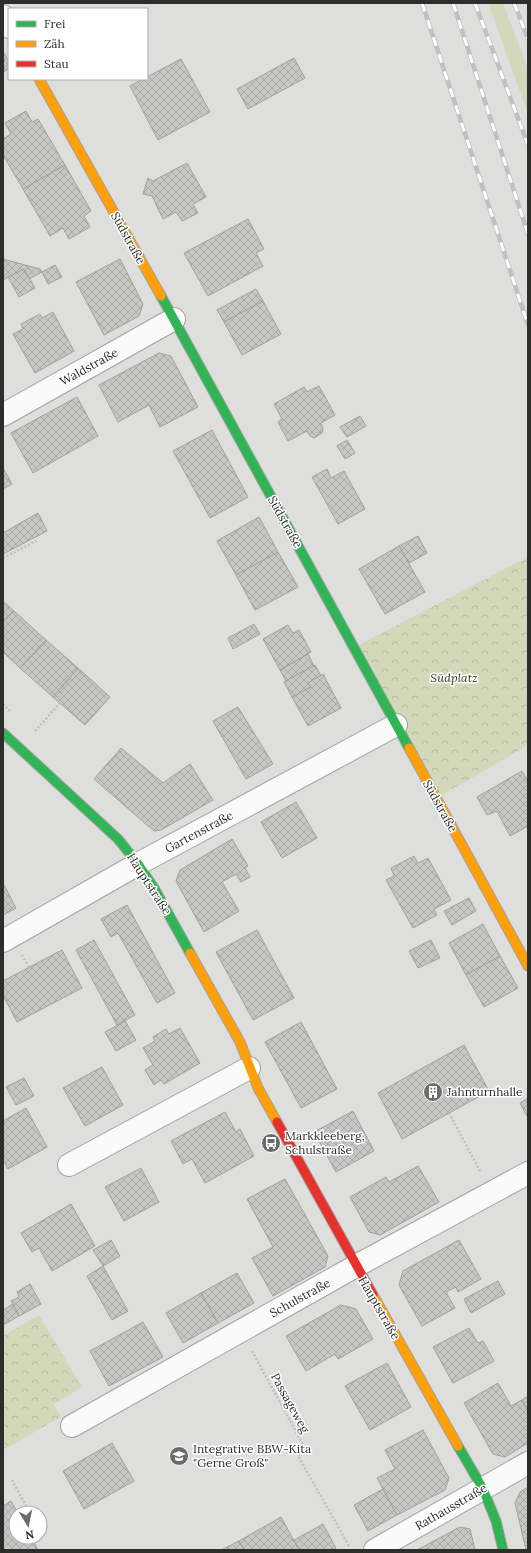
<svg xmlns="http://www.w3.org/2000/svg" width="531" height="1553" font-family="Lora,serif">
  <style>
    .green { fill: #d3d8bb }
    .forest { fill: url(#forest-crowns) }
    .building { fill: url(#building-cross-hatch); stroke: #a0a19f }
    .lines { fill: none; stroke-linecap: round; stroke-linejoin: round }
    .street-casing { stroke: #a1a2a0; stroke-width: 24 }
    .fast-casing { stroke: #a1a2a0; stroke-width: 11 }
    .slow-casing { stroke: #a1a2a0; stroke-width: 11 }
    .jam-casing { stroke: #a1a2a0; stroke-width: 11 }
    .path { stroke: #c0c0bf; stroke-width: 2.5; stroke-dasharray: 2 2; stroke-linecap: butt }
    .street { stroke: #fafafa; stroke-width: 22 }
    .fast { stroke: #30b455; stroke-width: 9 }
    .slow { stroke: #ff9f0a; stroke-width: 9 }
    .jam { stroke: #e5322d; stroke-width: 9 }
    .rail-casing { stroke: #bfc0bf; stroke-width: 4.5 }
    .rail { stroke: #fff; stroke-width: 3; stroke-dasharray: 9; stroke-linecap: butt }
    .labels { text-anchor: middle; stroke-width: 3; stroke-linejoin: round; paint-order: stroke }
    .street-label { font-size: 12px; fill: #2d2d2c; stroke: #fff }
    .park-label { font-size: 12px; font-style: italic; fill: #33370c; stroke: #fff }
    .poi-label { font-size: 12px; fill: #2d2d2c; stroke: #fff; text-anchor: start }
  </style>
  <defs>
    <pattern id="forest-crowns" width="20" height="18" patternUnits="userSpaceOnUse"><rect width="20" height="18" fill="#d3d8bb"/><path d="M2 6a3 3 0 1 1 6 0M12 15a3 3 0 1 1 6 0" fill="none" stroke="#b5baa1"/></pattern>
    <pattern id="building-cross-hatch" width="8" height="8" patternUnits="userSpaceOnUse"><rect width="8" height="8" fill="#c6c7c5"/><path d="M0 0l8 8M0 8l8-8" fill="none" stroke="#aaaba9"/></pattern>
  </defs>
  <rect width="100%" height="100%" fill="#dedfdd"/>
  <path class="green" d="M488,3H503L528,69V114Z"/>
  <g class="forest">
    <path d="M528,557V745L436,799L353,648Z"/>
    <path d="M39,1315L82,1387L54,1404L61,1417L3,1450V1336Z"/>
  </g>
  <g class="building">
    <path d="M3,51L9,62V69L3,72Z"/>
    <path d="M294,58L305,78L248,109L237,89Z"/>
    <path d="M181,59L210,112L158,140L130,86L143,79H147V77Z"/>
    <path d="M26,111L32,122L38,119L65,165L23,189L3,155V139L11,134L5,123Z"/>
    <path d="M187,163L206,197L193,204L198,213L182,221L176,212L163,219L152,196L143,194L148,178L153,181Z"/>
    <path d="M65,165L91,211L84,216L90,227L69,239L63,228L50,236L23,189Z"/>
    <path d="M248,219L264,249L256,253L263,266L208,296L184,253Z"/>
    <path d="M3,259L40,269L42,272L29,279L24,269L3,280Z"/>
    <path d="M120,259L143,304L139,316L104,335L76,282Z"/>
    <path d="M55,265L62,277L48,284L42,272Z"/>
    <path d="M24,269L35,288L19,297L8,277Z"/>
    <path d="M256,289L263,301L224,322L217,310Z"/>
    <path d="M263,301L281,334L242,355L224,322Z"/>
    <path d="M53,312L74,351L35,373L13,334L23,329L21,324L40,314L42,318Z"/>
    <path d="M159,353L171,356L198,407L160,427L149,405L118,422L99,385Z"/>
    <path d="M319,386L335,415L321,423L323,429L322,433L314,438L310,436L307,431L288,441L278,422L282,419L274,404L304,387L307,392Z"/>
    <path d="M77,397L98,436L33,473L11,433Z"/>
    <path d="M360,416L366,426L347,437L340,427Z"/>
    <path d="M212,430L248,497L210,518L173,451Z"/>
    <path d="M347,440L355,453L345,459L337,446Z"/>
    <path d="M3,468L12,484L3,489Z"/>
    <path d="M327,469L331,478L344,471L365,509L338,524L312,477Z"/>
    <path d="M38,513L47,531L3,554V533Z"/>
    <path d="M259,517L278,552L236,575L217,541Z"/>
    <path d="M418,536L427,553L409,563L399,546Z"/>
    <path d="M399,546L425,592L385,614L359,569Z"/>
    <path d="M278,552L298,587L255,610L236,575Z"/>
    <path d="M3,601L14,611L3,622Z"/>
    <path d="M14,611L46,640L20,668L3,652V622Z"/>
    <path d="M254,624L260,634L233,649L228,638Z"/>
    <path d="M288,625L293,633L299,630L311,652L280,670L263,639Z"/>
    <path d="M46,640L78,668L53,697L20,668Z"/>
    <path d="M308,654L314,666L286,681L280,670Z"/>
    <path d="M315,665L321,676L308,683L311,687L292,697L284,682Z"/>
    <path d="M78,668L110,697L85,725L53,697Z"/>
    <path d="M323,674L341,708L308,726L292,697L311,687L308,683Z"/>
    <path d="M238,707L273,764L246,779L213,721Z"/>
    <path d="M121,748L163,783L190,764L213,800L161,830L154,831L94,779Z"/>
    <path d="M522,771L528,782V826L510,836L497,811L487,815L477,797Z"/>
    <path d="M296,802L317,838L282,858L261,822Z"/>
    <path d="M232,839L248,866L245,868L250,877L241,882L236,874L222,882L239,911L204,932L176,881L180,870Z"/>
    <path d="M414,856L418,863L428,858L451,900L434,909L437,915L413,928L386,880L394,876L391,868Z"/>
    <path d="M3,883L16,908L3,915Z"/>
    <path d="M469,898L476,911L452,925L444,911Z"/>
    <path d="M127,905L175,993L157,1003L118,933L111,937L101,919Z"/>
    <path d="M483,924L500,956L466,975L449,943Z"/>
    <path d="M257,930L294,998L253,1020L216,952Z"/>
    <path d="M94,940L135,1015L117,1025L76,950Z"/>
    <path d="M431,940L440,958L418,968L409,951Z"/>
    <path d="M62,950L82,988L17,1022L3,995V981Z"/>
    <path d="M500,956L518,988L484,1007L466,975Z"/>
    <path d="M125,1021L136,1040L116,1051L105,1032Z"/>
    <path d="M301,1022L337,1089L301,1108L265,1042Z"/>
    <path d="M180,1028L200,1063L164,1084L161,1080L154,1085L145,1070L153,1065L143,1048L155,1041L153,1037L166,1029L169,1034Z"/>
    <path d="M464,1045L489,1091L402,1139L378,1093Z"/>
    <path d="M102,1067L123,1105L85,1126L63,1088Z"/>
    <path d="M24,1078L34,1096L16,1105L6,1087Z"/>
    <path d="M528,1098V1118L520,1103Z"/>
    <path d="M26,1108L47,1147L8,1169L3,1160V1121Z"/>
    <path d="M353,1111L374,1151L336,1172L314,1132Z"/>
    <path d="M225,1112L236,1132L240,1129L254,1156L205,1183L192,1159L183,1164L171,1141Z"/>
    <path d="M418,1166L439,1202L380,1235L369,1232L350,1197L386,1177L389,1182Z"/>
    <path d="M141,1168L159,1202L124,1221L105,1187Z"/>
    <path d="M285,1179L328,1256L325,1267L273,1296L252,1258L273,1247L247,1199Z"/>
    <path d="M71,1204L95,1246L52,1271L39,1248L32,1252L21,1233Z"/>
    <path d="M111,1240L120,1256L103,1266L93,1250Z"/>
    <path d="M459,1240L481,1279L458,1292L456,1287L446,1292L455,1308L422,1326L399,1285L403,1271Z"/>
    <path d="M103,1266L128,1311L112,1320L87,1276Z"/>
    <path d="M237,1273L254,1303L218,1323L201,1293Z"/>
    <path d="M498,1281L505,1294L471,1313L464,1299Z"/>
    <path d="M30,1284L41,1304L19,1316L11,1301L19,1297L17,1292Z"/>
    <path d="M201,1293L218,1323L183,1343L166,1313Z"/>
    <path d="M13,1304L19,1316L3,1325V1310Z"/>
    <path d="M341,1305L356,1309L373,1339L338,1359L335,1354L306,1371L286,1336Z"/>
    <path d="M143,1322L163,1357L109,1386L90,1351Z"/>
    <path d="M469,1328L478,1343L483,1341L494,1361L453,1383L433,1347Z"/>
    <path d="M387,1363L411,1407L370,1430L345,1386Z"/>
    <path d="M498,1383L511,1406L522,1400L528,1411V1443L505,1457L493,1454L464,1403Z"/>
    <path d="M528,1396V1411L522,1400Z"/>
    <path d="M423,1430L449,1478L445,1490L397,1515L377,1478L395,1469L385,1450Z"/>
    <path d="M112,1443L134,1481L84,1509L63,1471Z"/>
    <path d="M528,1487V1550H526L515,1503L520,1492Z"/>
    <path d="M383,1489L397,1515L368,1531L354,1505Z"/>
    <path d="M11,1501L18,1513H16V1537H31L38,1550H3V1506Z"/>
    <path d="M281,1517L299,1550H244L239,1541Z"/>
    <path d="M323,1524L336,1548L332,1550H299L294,1540Z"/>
    <path d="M460,1527L470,1529L475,1550H417Z"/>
    <path d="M239,1541L244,1550H221Z"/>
  </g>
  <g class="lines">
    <defs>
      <g id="street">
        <path d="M3,16L9,27"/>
        <path d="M3,415L174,319"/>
        <path d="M3,941L138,864L396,725"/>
        <path d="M69,1165L249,1068"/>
        <path d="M72,1426L356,1266L528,1173"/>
        <path d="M375,1550L528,1463"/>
      </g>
      <g id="fast">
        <path d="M161,296L409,748"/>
        <path d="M3,733L118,839L138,864L154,888L190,953"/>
        <path d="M458,1446L483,1489L496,1521L503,1550"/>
      </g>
      <g id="slow">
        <path d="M39,79L161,296"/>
        <path d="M409,748L528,966"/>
        <path d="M190,953L240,1042L258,1088L277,1122"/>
        <path d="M373,1295L458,1446"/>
      </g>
      <path id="jam" d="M277,1122L373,1295"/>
    </defs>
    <use href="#street" class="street-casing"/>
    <use href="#fast" class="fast-casing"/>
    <use href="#slow" class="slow-casing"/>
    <use href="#jam" class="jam-casing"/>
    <g class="path">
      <path d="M3,558L38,540"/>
      <path d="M3,704L10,711"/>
      <path d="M35,731L60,703"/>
      <path d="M22,955L29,967"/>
      <path d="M449,1113L481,1173"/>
      <path d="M252,1351L306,1450L298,1456L349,1546"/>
      <path d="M12,1480L30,1513"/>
      <path d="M40,1531L42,1535L40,1536"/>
      <path d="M33,1540L39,1537"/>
    </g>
    <use href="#street" class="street"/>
    <use href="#fast" class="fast"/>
    <use href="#slow" class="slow"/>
    <use href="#jam" class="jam"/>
    <defs>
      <g id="rail">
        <path d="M422,3L528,325"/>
        <path d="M453,3L528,234"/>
        <path d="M475,3L528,145"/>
        <path d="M514,3L528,39"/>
      </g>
    </defs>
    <use href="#rail" class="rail-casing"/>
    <use href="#rail" class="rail"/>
  </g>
  <defs>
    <symbol id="building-disc" viewBox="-11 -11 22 22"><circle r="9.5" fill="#6b6b6a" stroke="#fff"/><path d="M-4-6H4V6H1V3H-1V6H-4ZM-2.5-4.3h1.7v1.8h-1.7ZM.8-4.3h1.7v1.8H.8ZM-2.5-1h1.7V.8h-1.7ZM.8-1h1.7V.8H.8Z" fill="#fff"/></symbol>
    <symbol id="bus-disc" viewBox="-11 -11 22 22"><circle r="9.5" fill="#6b6b6a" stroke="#fff"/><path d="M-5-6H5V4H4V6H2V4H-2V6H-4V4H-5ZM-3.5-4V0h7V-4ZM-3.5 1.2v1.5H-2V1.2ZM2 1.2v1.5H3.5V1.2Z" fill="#fff"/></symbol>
    <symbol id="school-disc" viewBox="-11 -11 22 22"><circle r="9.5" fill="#6b6b6a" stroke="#fff"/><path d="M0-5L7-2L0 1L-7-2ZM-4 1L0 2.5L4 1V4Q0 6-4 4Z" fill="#fff"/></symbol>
  </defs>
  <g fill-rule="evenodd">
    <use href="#building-disc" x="422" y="1081" width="22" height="22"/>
    <use href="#bus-disc" x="260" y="1132" width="22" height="22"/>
    <use href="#school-disc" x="168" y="1445" width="22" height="22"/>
  </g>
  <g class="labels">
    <g class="street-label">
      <text transform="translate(128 238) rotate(61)" y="4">Südstraße</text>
      <text transform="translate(89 367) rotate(-29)" y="4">Waldstraße</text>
      <text transform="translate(285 522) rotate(61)" y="4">Südstraße</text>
      <text transform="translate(440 806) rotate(61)" y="4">Südstraße</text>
      <text transform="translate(199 832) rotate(-28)" y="4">Gartenstraße</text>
      <text transform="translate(149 884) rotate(57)" y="4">Hauptstraße</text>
      <text transform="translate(300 1298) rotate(-29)" y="4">Schulstraße</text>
      <text transform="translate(379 1308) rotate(60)" y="4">Hauptstraße</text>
      <text transform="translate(290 1403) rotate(61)" y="4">Passageweg</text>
      <text transform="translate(451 1507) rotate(-30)" y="4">Rathausstraße</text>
    </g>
    <g class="park-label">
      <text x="454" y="682">Südplatz</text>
    </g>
    <g class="poi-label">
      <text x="447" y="1096">Jahnturnhalle</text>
      <text x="285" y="1140">Markkleeberg,<tspan x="285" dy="14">Schulstraße</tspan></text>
      <text x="193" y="1453">Integrative BBW-Kita<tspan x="193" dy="14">"Gerne Groß"</tspan></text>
    </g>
  </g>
  <rect width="531" height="1553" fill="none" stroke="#2d2d2c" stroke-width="8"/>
  <rect x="8" y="8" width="140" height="72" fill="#ffffff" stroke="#ababab"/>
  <rect x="16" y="21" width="20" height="6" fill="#30b455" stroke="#ababab"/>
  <text x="44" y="28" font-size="12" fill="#2d2d2c">Frei</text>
  <rect x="16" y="41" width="20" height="6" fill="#ff9f0a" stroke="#ababab"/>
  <text x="44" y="48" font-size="12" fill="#2d2d2c">Zäh</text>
  <rect x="16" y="61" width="20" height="6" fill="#e5322d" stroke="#ababab"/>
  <text x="44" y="68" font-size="12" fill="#2d2d2c">Stau</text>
  <g transform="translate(28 1525) rotate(170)"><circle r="19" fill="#ffffff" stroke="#ababab"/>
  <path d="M0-3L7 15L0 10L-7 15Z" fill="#6b6b6a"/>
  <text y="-6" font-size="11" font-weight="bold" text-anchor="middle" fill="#2d2d2c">N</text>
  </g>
</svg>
